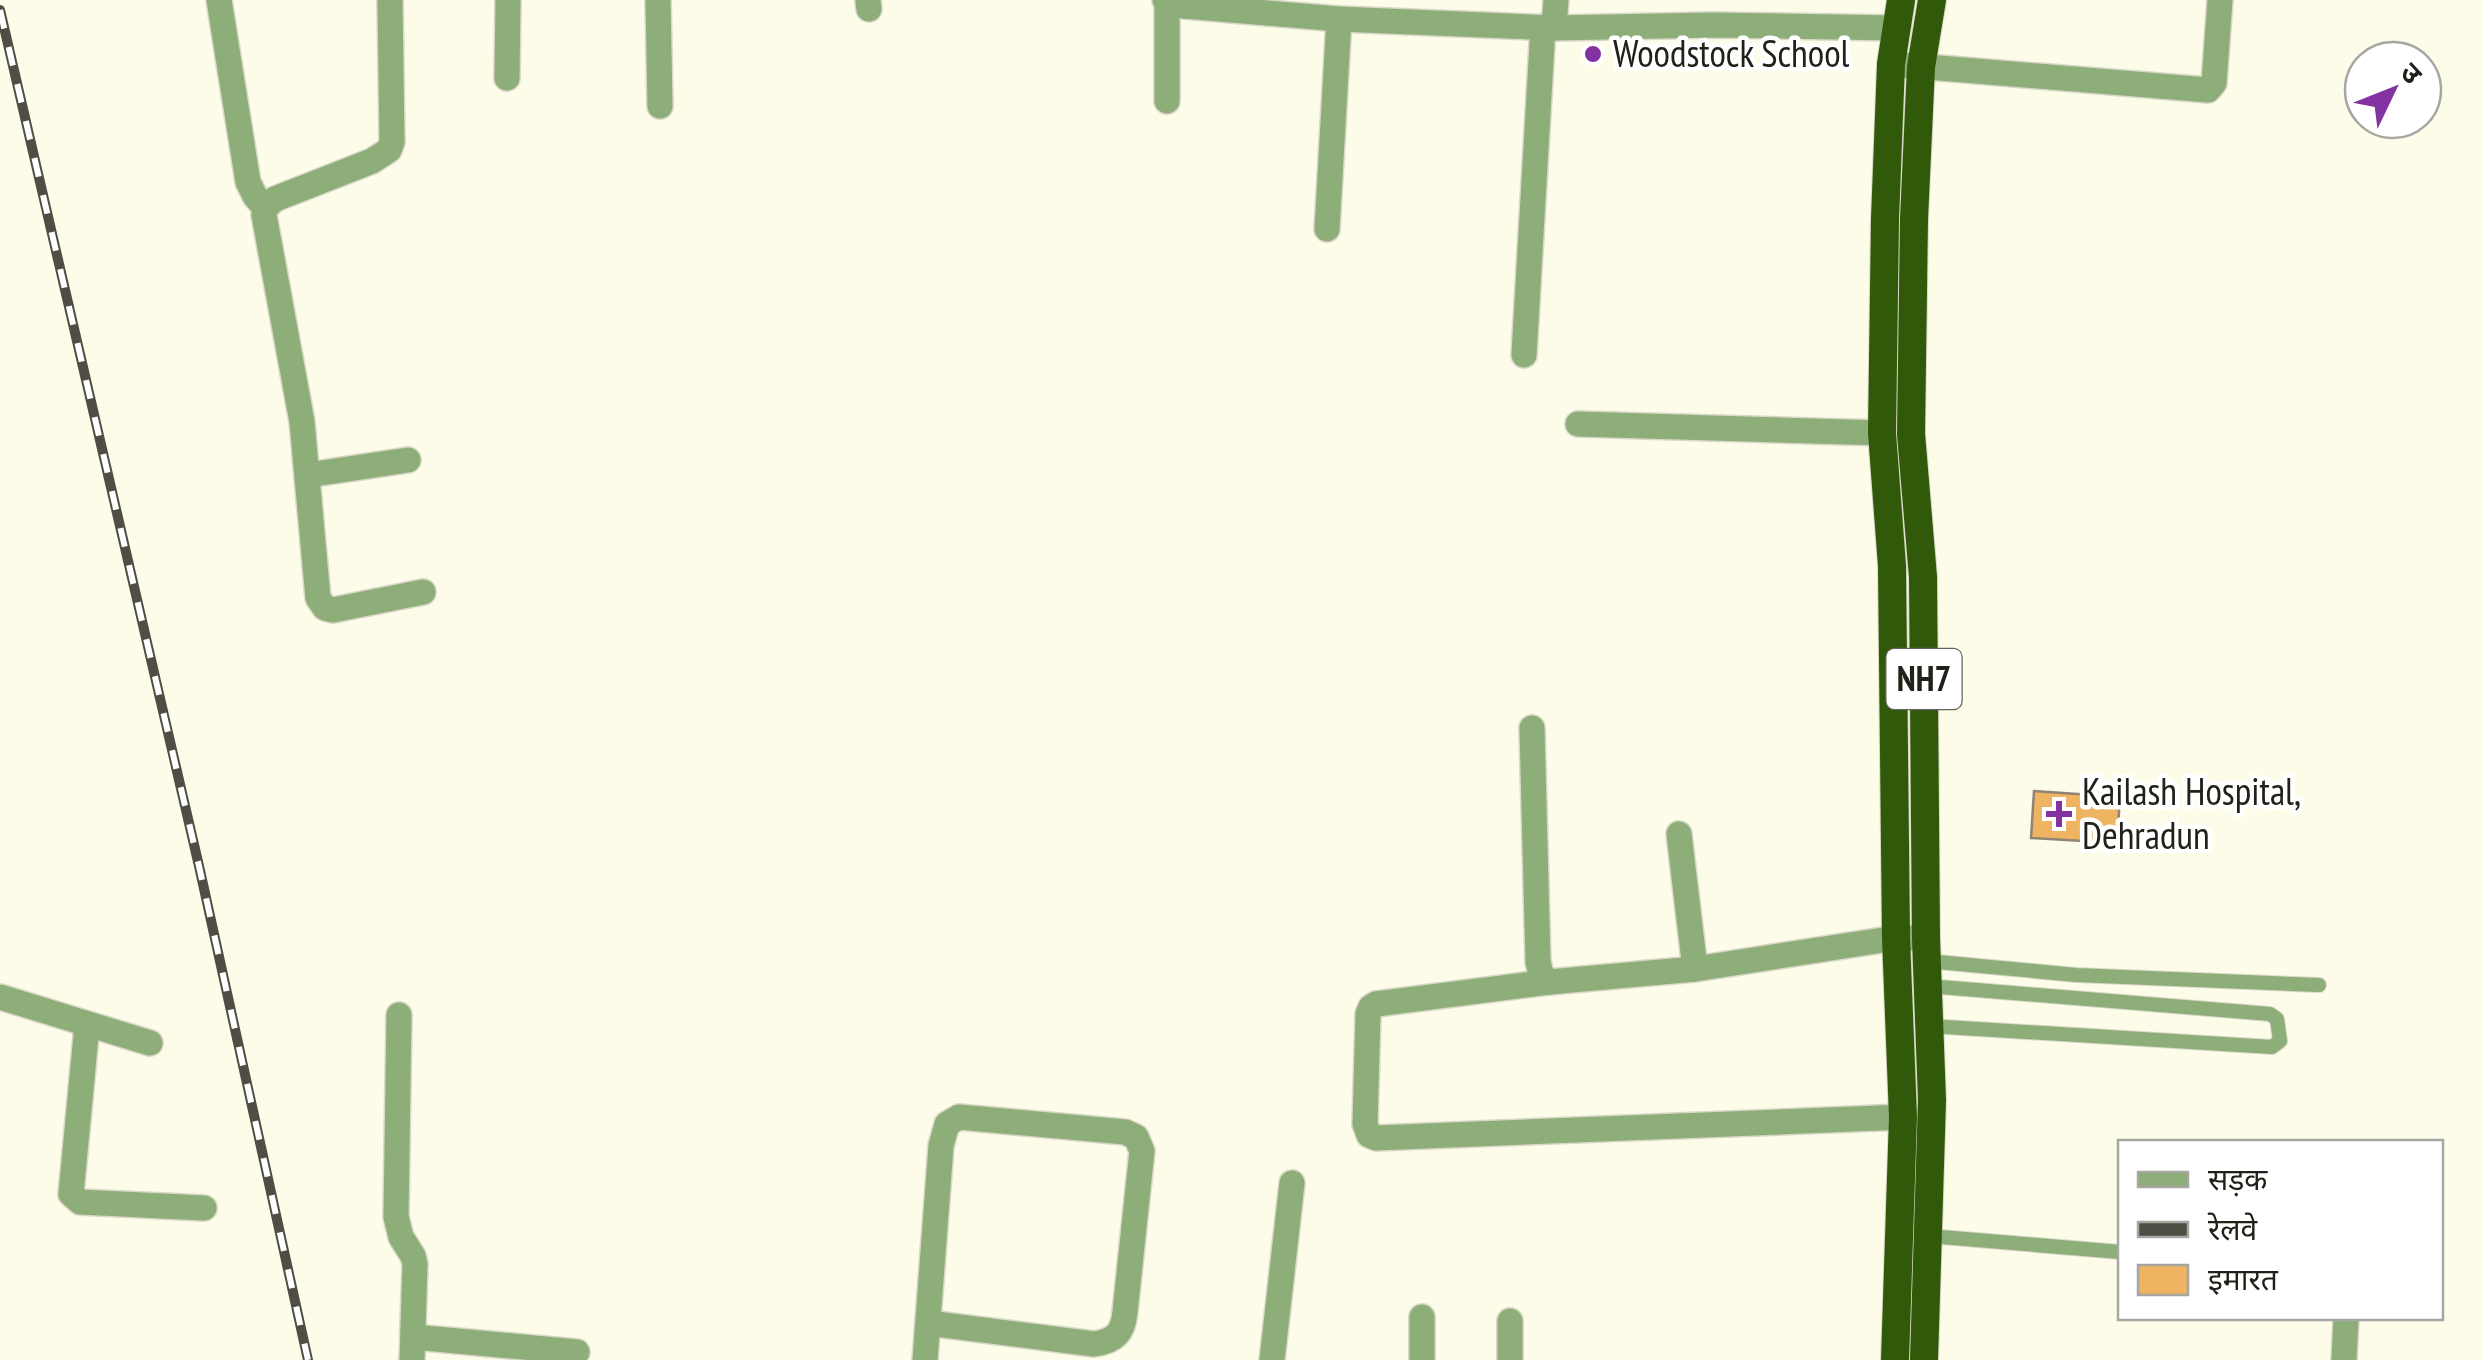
<svg xmlns="http://www.w3.org/2000/svg" width="2483" height="1360" font-family="'PT Sans Narrow','Noto Sans Devanagari',sans-serif">
  <style>
    .building { fill: #eeb461; stroke: #8f8476; stroke-width: 2.5 }
    .lines { fill: none; stroke-linecap: round; stroke-linejoin: round }
    .service-casing { stroke: #dad9c8; stroke-width: 16 }
    .minor-casing { stroke: #dad9c8; stroke-width: 28 }
    .trunk-casing { stroke: #dad9c8; stroke-width: 30 }
    .service { stroke: #8dad79; stroke-width: 14 }
    .minor { stroke: #8dad79; stroke-width: 25 }
    .trunk { stroke: #305a09; stroke-width: 28 }
    .rail-casing { stroke: #4f4e45; stroke-width: 10 }
    .rail { stroke: #fff; stroke-width: 6; stroke-dasharray: 19; stroke-linecap: butt }
    .poi-dot { fill: #8332a2; stroke: #fff; stroke-width: 4 }
    .labels { text-anchor: middle; stroke-width: 9; stroke-linejoin: round; paint-order: stroke }
    .shield { fill: #fff; stroke: #64645f; stroke-width: 2.5 }
    .shield-label { font-size: 35px; font-weight: bold; fill: #21211a }
    .poi-label { font-size: 38px; fill: #21211a; stroke: #fff; text-anchor: start }
  </style>
  <rect width="100%" height="100%" fill="#fdfce9"/>
  <path class="building" d="M2034,791L2120,797L2117,843L2031,838Z"/>
  <g class="lines">
    <defs>
      <g id="service">
        <path d="M1927,961L2076,975L2319,985"/>
        <path d="M1928,986L2270,1014L2277,1019L2280,1041L2272,1047L1929,1026"/>
        <path d="M1929,1236L2120,1252"/>
      </g>
      <g id="minor">
        <path d="M219,0L248,182L255,196L265,208"/>
        <path d="M390,0L392,142L389,150L372,161L275,199L265,208L264,215L302,422L318,598L325,608L333,610L423,592"/>
        <path d="M658,0L660,106"/>
        <path d="M868,0L869,9"/>
        <path d="M1165,0L1172,5L1339,19L1554,28L1712,25L1896,28"/>
        <path d="M1554,28L1556,0"/>
        <path d="M1891,64L2208,90L2214,83L2220,0"/>
        <path d="M507,78L508,0"/>
        <path d="M1167,101V3"/>
        <path d="M1327,229L1339,19"/>
        <path d="M1524,355L1543,27"/>
        <path d="M1578,424L1882,433"/>
        <path d="M308,475L408,460"/>
        <path d="M1532,728L1538,962L1541,974L1549,982L1695,969L1896,938H1912"/>
        <path d="M1679,834L1695,969"/>
        <path d="M1549,982L1376,1004L1371,1007L1368,1014L1365,1124L1369,1135L1376,1138L1903,1117"/>
        <path d="M0,997L150,1043"/>
        <path d="M399,1015L396,1217L401,1237L413,1256L415,1264L412,1360"/>
        <path d="M87,1025L71,1194L80,1202L204,1208"/>
        <path d="M1422,1317V1360"/>
        <path d="M1510,1321V1360"/>
        <path d="M414,1337L577,1352"/>
        <path d="M925,1360L941,1146L947,1124L959,1117L1125,1132L1136,1137L1142,1151L1125,1312C1123,1333 1115,1341 1094,1344L928,1323"/>
        <path d="M1272,1360L1292,1183"/>
        <path d="M2344,1360L2346,1318"/>
      </g>
      <g id="trunk">
        <path d="M1895,1360L1903,1117L1896,938L1892,566L1882,433L1885,219L1891,64L1901,0"/>
        <path d="M1924,1360L1932,1100L1926,938L1923,577L1911,434L1914,219L1921,67L1932,0"/>
      </g>
    </defs>
    <use href="#service" class="service-casing"/>
    <use href="#minor" class="minor-casing"/>
    <use href="#trunk" class="trunk-casing"/>
    <use href="#service" class="service"/>
    <use href="#minor" class="minor"/>
    <use href="#trunk" class="trunk"/>
    <defs>
      <path id="rail" d="M0,10L199,866L308,1360"/>
    </defs>
    <use href="#rail" class="rail-casing"/>
    <use href="#rail" class="rail"/>
  </g>
  <g class="poi-dot">
    <circle cx="1593" cy="54" r="10"/>
    <path d="M2054 799h10v10h10v10h-10v10h-10v-10h-10v-10h10z"/>
  </g>
  <g class="labels">
    <rect class="shield" x="1886.5" y="649" width="75" height="60" rx="8"/>
    <g class="shield-label">
      <text x="1924" y="691">NH7</text>
    </g>
    <g class="poi-label">
      <text x="1613" y="67">Woodstock School</text>
      <text x="2082" y="805">Kailash Hospital,<tspan x="2082" dy="44">Dehradun</tspan></text>
    </g>
  </g>
  <rect x="2118" y="1140" width="325" height="180" fill="#ffffff" stroke="#a6a6a3" stroke-width="2.5"/>
  <rect x="2138" y="1172" width="50" height="15" fill="#8dad79" stroke="#a6a6a3" stroke-width="2.5"/>
  <text x="2208" y="1190" font-size="30" fill="#21211a">सड़क</text>
  <rect x="2138" y="1222" width="50" height="15" fill="#4f4e45" stroke="#a6a6a3" stroke-width="2.5"/>
  <text x="2208" y="1240" font-size="30" fill="#21211a">रेलवे</text>
  <rect x="2138" y="1265" width="50" height="30" fill="#eeb461" stroke="#a6a6a3" stroke-width="2.5"/>
  <text x="2208" y="1290" font-size="30" fill="#21211a">इमारत</text>
  <g transform="translate(2393 90) rotate(47)"><circle r="48" fill="#ffffff" stroke="#a6a6a3" stroke-width="2.5"/>
  <path d="M0-8L18 38L0 25L-18 38Z" fill="#8332a2"/>
  <text y="-15" font-size="28" font-weight="bold" text-anchor="middle" fill="#21211a">उ</text>
  </g>
</svg>
